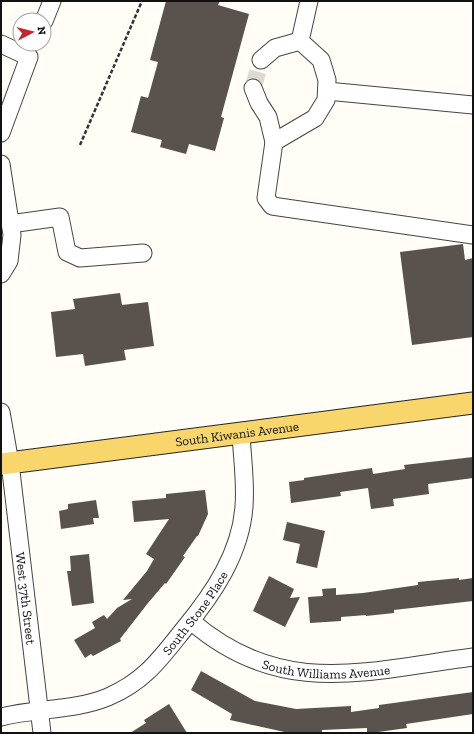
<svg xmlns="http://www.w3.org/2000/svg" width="474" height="734" font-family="'Zilla Slab',serif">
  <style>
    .building { fill: #5a524d }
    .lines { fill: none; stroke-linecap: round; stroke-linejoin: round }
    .minor-tunnel { stroke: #dbdad3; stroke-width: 17; stroke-dasharray: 17 8; stroke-linecap: butt }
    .minor-casing { stroke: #444; stroke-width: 19 }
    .major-casing { stroke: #222; stroke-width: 23 }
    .path { stroke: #333; stroke-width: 2.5; stroke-dasharray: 4 2; stroke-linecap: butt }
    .minor { stroke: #fff; stroke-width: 17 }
    .major { stroke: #f9d66b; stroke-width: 21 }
    .labels { text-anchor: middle; stroke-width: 4; stroke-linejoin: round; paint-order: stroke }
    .street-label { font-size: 13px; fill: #111; stroke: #fff }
  </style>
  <rect width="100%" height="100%" fill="#fffdf5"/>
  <g class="building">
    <path d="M166,1H220L218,5L249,14L221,117L224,118L215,151L189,144L186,154L160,147L162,140L131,132L141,96L148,98L158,62L150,60Z"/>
    <path d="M463,244L465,260L473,258V337L412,345L400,252Z"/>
    <path d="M120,293L122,305L148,302L154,346L124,350L126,360L85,366L83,354L56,357L51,312L75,309L73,299Z"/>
    <path d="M473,457V478L428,484L429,494L393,499L394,506L371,509L368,488L340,492L341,496L291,503L289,482L304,480V478L372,468L373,474L405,469L404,465Z"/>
    <path d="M205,490L208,514L198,536H197L183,556L185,557L166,584L165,583L148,603L120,639L121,641L93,656L91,654L85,658L74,640L95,628L92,622L104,615L107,619L117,608L132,599L123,600L147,571L154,559L146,554L169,519L134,522L132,501L166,498V494Z"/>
    <path d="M96,500L99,518H93L94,524L61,529L59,511L68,509V504Z"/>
    <path d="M287,522L325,531L317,568L296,563L300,544L283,540Z"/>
    <path d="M89,554L94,603L72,606L67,571H71L70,556Z"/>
    <path d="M269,576L294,589L290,598L300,597L285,627L253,611Z"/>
    <path d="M459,578V580L473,578V601L394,610V613L366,616V615L341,617V621L310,623L308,597L323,596L322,589L336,588V595L363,593L418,585V582Z"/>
    <path d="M201,671L255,701L296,709L351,706V712L379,708V705L473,692V714L406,724L407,728L371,733H367V728L322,730V733H289L230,720L232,714L191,690Z"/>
    <path d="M169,704L187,733H130L146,723L144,720Z"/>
  </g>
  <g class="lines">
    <path class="minor-tunnel" d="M253,88L261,60"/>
    <defs>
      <g id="minor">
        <path d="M309,1L300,41L321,60L327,80L326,100L315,118L274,142L266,198L272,206L473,235"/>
        <path d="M44,21L52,1"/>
        <path d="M1,44L29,57L1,133"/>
        <path d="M261,60L275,48L300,41"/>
        <path d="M253,88L259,103L268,117L274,142"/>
        <path d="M327,91L473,105"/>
        <path d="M1,164L12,235L9,261L1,274"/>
        <path d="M10,224L60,217L67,252L80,258L143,253"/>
        <path id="s1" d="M1,412L10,463L42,733"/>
        <path id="s2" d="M191,621C281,699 366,671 473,657"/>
        <path id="s3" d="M1,717C36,708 74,711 108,697C145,681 160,659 184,629C213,594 241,553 244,506C246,482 242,457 241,433"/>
      </g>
      <g id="major">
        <path id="s4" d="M1,464L473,403"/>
      </g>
    </defs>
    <use href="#minor" class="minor-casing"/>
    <use href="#major" class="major-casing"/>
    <path class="path" d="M80,145L142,1"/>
    <use href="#minor" class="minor"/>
    <use href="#major" class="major"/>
  </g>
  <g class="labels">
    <g class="street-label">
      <text dy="5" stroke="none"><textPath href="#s4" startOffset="238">South Kiwanis Avenue</textPath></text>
      <text dy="5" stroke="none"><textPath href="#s1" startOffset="188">West 37th Street</textPath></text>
      <text dy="5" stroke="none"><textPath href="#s3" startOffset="232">South Stone Place</textPath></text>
      <text dy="5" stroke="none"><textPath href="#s2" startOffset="148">South Williams Avenue</textPath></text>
    </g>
  </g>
  <rect width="474" height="734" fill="none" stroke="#111111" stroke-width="4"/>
  <g transform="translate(32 32) rotate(83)"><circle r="19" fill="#ffffff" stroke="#a0a0a0"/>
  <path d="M0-3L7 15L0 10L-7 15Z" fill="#c4262e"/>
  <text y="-6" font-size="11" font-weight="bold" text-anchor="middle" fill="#111111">N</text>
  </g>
</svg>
